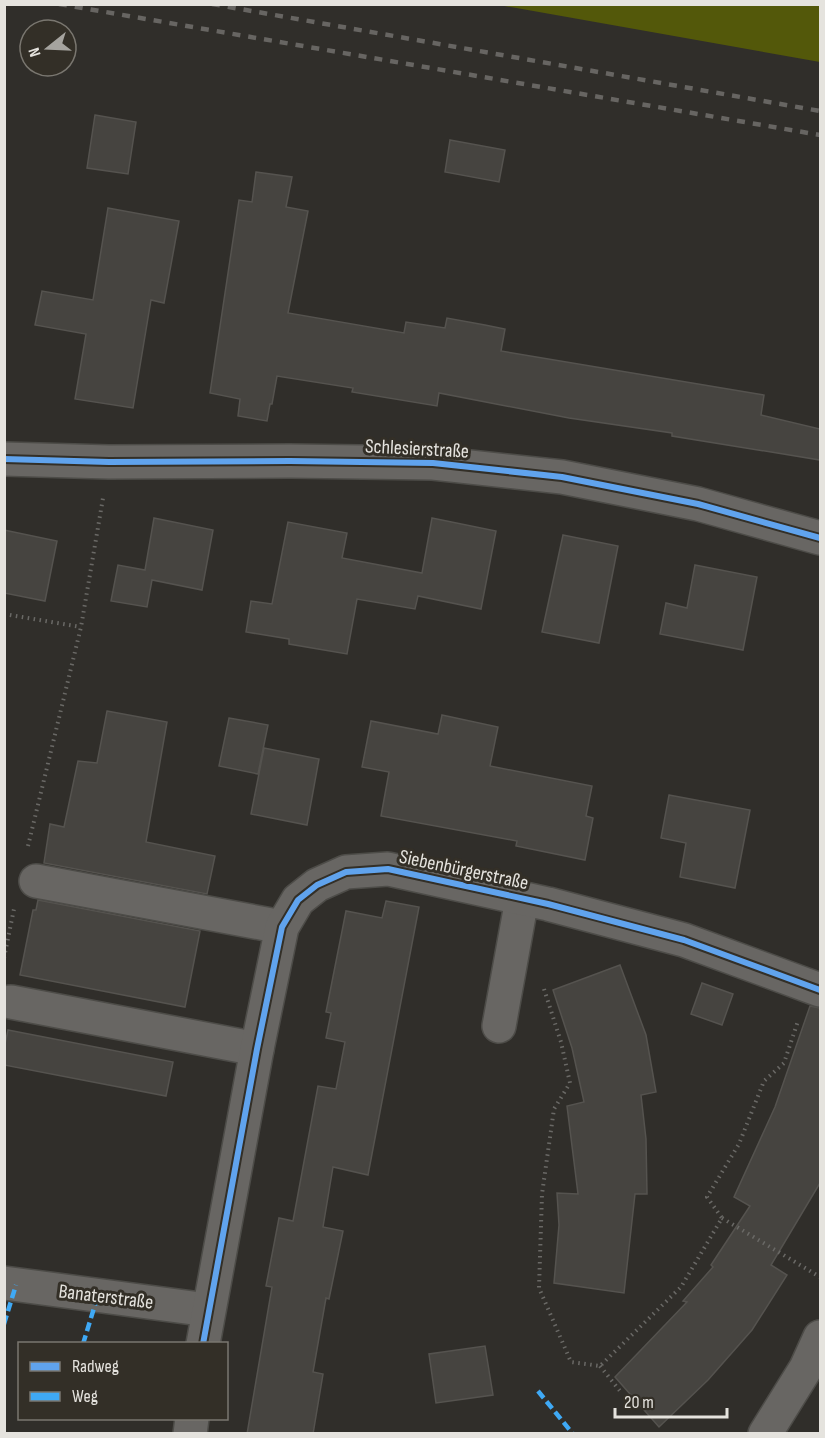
<svg xmlns="http://www.w3.org/2000/svg" width="825" height="1438" font-family="'Sofia Sans Condensed',sans-serif">
  <style>
    .forest { fill: #53580a }
    .building { fill: #464440; stroke: #55534f; stroke-width: 1.5 }
    .lines { fill: none; stroke-linecap: round; stroke-linejoin: round }
    .minor-casing { stroke: #4d4c48; stroke-width: 36 }
    .path { stroke: #6a6966; stroke-width: 4; stroke-dasharray: 1.5 4.5; stroke-linecap: butt }
    .minor { stroke: #686663; stroke-width: 33 }
    .rail { stroke: #676562; stroke-width: 4.5; stroke-dasharray: 8 8; stroke-linecap: butt }
    .quiet { stroke: #3fa9f5; stroke-width: 4.5; stroke-dasharray: 9 4.5; stroke-linecap: butt }
    .cycleway-casing { stroke: #332f27; stroke-width: 10 }
    .cycleway { stroke: #60a3ed; stroke-width: 6 }
    .labels { text-anchor: middle; stroke-width: 6; stroke-linejoin: round; paint-order: stroke }
    .street-label { font-size: 20px; fill: #e5e3de; stroke: #332f27 }
  </style>
  <rect width="100%" height="100%" fill="#302e2a"/>
  <path class="forest" d="M499,5H820V62Z"/>
  <g class="building">
    <path d="M95,115L136,122L128,174L87,168Z"/>
    <path d="M450,140L505,150L499,182L445,172Z"/>
    <path d="M256,172L292,177L286,207L308,211L288,313L404,333L406,322L445,328L447,318L485,325L505,329L501,351L764,395L761,415L820,429V460L672,436V433L569,418L439,393L437,406L352,392L353,388L277,376L272,404H270L267,421L238,416L240,399L210,393L239,200L252,202Z"/>
    <path d="M108,208L179,221L164,303L151,300L133,408L75,399L86,334L35,325L42,291L93,300Z"/>
    <path d="M154,518L213,530L202,590L152,580L147,607L111,601L118,565L145,570Z"/>
    <path d="M432,518L496,531L481,609L418,596L415,609L357,599L347,654L289,644V639L246,632L251,601L272,604L288,522L347,533L342,558L422,573Z"/>
    <path d="M4,530L57,541L45,601L4,593Z"/>
    <path d="M563,535L618,546L599,643L542,632Z"/>
    <path d="M695,565L757,577L743,650L660,634L666,603L687,608Z"/>
    <path d="M107,711L167,722L146,842L215,856L207,894L44,863L50,824L64,827L78,761L97,763Z"/>
    <path d="M442,715L498,727L490,766L592,786L586,816L593,818L585,860L516,846L517,841L381,816L389,772L362,767L371,721L438,734Z"/>
    <path d="M229,718L268,725L258,774L219,766Z"/>
    <path d="M264,748L319,759L307,825L251,814Z"/>
    <path d="M669,795L750,810L735,888L680,877L686,843L661,838Z"/>
    <path d="M38,900L200,931L185,1007L20,975L33,910H36Z"/>
    <path d="M386,901L419,907L368,1175L333,1167L323,1227L343,1231L329,1299L326,1298L313,1372L323,1374L313,1434H247L272,1287L266,1286L279,1218L293,1221L318,1086L336,1089L345,1042L326,1038L331,1013L326,1012L346,911L382,918Z"/>
    <path d="M620,965L646,1035L656,1092L641,1095L646,1139L647,1194H635L624,1293L554,1283L559,1225L557,1193L578,1194L567,1106L584,1102L572,1048L553,990Z"/>
    <path d="M702,983L733,994L722,1025L691,1014Z"/>
    <path d="M810,1006L820,1008V1183L771,1265L787,1275L752,1330L708,1380L659,1427L615,1377L687,1302L683,1301L713,1267L711,1265L750,1206L734,1197L775,1107Z"/>
    <path d="M8,1030L173,1062L166,1096L4,1065V1049Z"/>
    <path d="M485,1346L493,1395L436,1403L429,1354Z"/>
  </g>
  <g class="lines">
    <defs>
      <g id="minor">
        <path d="M4,459L109,462L290,461L433,463L562,477L698,504L820,538"/>
        <path d="M36,881L282,927"/>
        <path d="M11,1002L257,1049"/>
        <path d="M499,1026L522,899"/>
        <path d="M4,1283L208,1310"/>
        <path d="M203,1344L257,1049L282,927L298,900L317,885L346,872L388,869L548,904L684,940L820,990"/>
        <path d="M190,1434L192,1418"/>
        <path d="M765,1434L806,1368L820,1337"/>
      </g>
    </defs>
    <use href="#minor" class="minor-casing"/>
    <g class="path">
      <path d="M4,614L81,627"/>
      <path d="M28,846L81,627L103,498"/>
      <path d="M4,958L14,909"/>
      <path d="M544,989L561,1042L570,1083L554,1109L542,1194L539,1288L571,1362L600,1366L681,1287L722,1218L707,1197L739,1144L764,1081L784,1063L798,1021"/>
      <path d="M722,1218L820,1277"/>
      <path d="M600,1366L620,1391"/>
    </g>
    <use href="#minor" class="minor"/>
    <g class="rail">
      <path d="M59,4L820,135"/>
      <path d="M212,4L820,111"/>
    </g>
    <g class="quiet">
      <path d="M4,1324L16,1285"/>
      <path d="M83,1344L98,1295"/>
      <path d="M538,1391L573,1434"/>
    </g>
    <defs>
      <g id="cycleway">
        <path d="M4,459L109,462L290,461L433,463L562,477L698,504L820,538"/>
        <path d="M203,1344L257,1049L282,927L298,900L317,885L346,872L388,869L548,904L684,940L820,990"/>
      </g>
    </defs>
    <use href="#cycleway" class="cycleway-casing"/>
    <use href="#cycleway" class="cycleway"/>
  </g>
  <g class="labels">
    <g class="street-label">
      <text transform="translate(417 448) rotate(3)" y="7">Schlesierstraße</text>
      <text transform="translate(464 869) rotate(12)" y="7">Siebenbürgerstraße</text>
      <text transform="translate(106 1296) rotate(7)" y="7">Banaterstraße</text>
    </g>
  </g>
  <rect width="825" height="1438" fill="none" stroke="#e5e3de" stroke-width="12"/>
  <rect x="18" y="1342" width="210" height="78" fill="#332f27" stroke="#7a7770" stroke-width="1.5"/>
  <rect x="30" y="1362" width="30" height="9" fill="#60a3ed" stroke="#7a7770" stroke-width="1.5"/>
  <text x="72" y="1372" font-size="18" fill="#e5e3de">Radweg</text>
  <rect x="30" y="1392" width="30" height="9" fill="#3fa9f5" stroke="#7a7770" stroke-width="1.5"/>
  <text x="72" y="1402" font-size="18" fill="#e5e3de">Weg</text>
  <g transform="translate(48 48) rotate(252)"><circle r="28" fill="#332f27" stroke="#7a7770" stroke-width="1.5"/>
  <path d="M0-4.5L10 22L0 15L-10 22Z" fill="#a6a49f"/>
  <text y="-9" font-size="16" font-weight="bold" text-anchor="middle" fill="#e5e3de">N</text>
  </g>
  <path d="M615 1408v9h112v-9" fill="none" stroke="#e5e3de" stroke-width="3"/>
  <text x="624" y="1408" font-size="18" fill="#e5e3de" stroke="#332f27" stroke-width="4.5" paint-order="stroke">20 m</text>
</svg>
